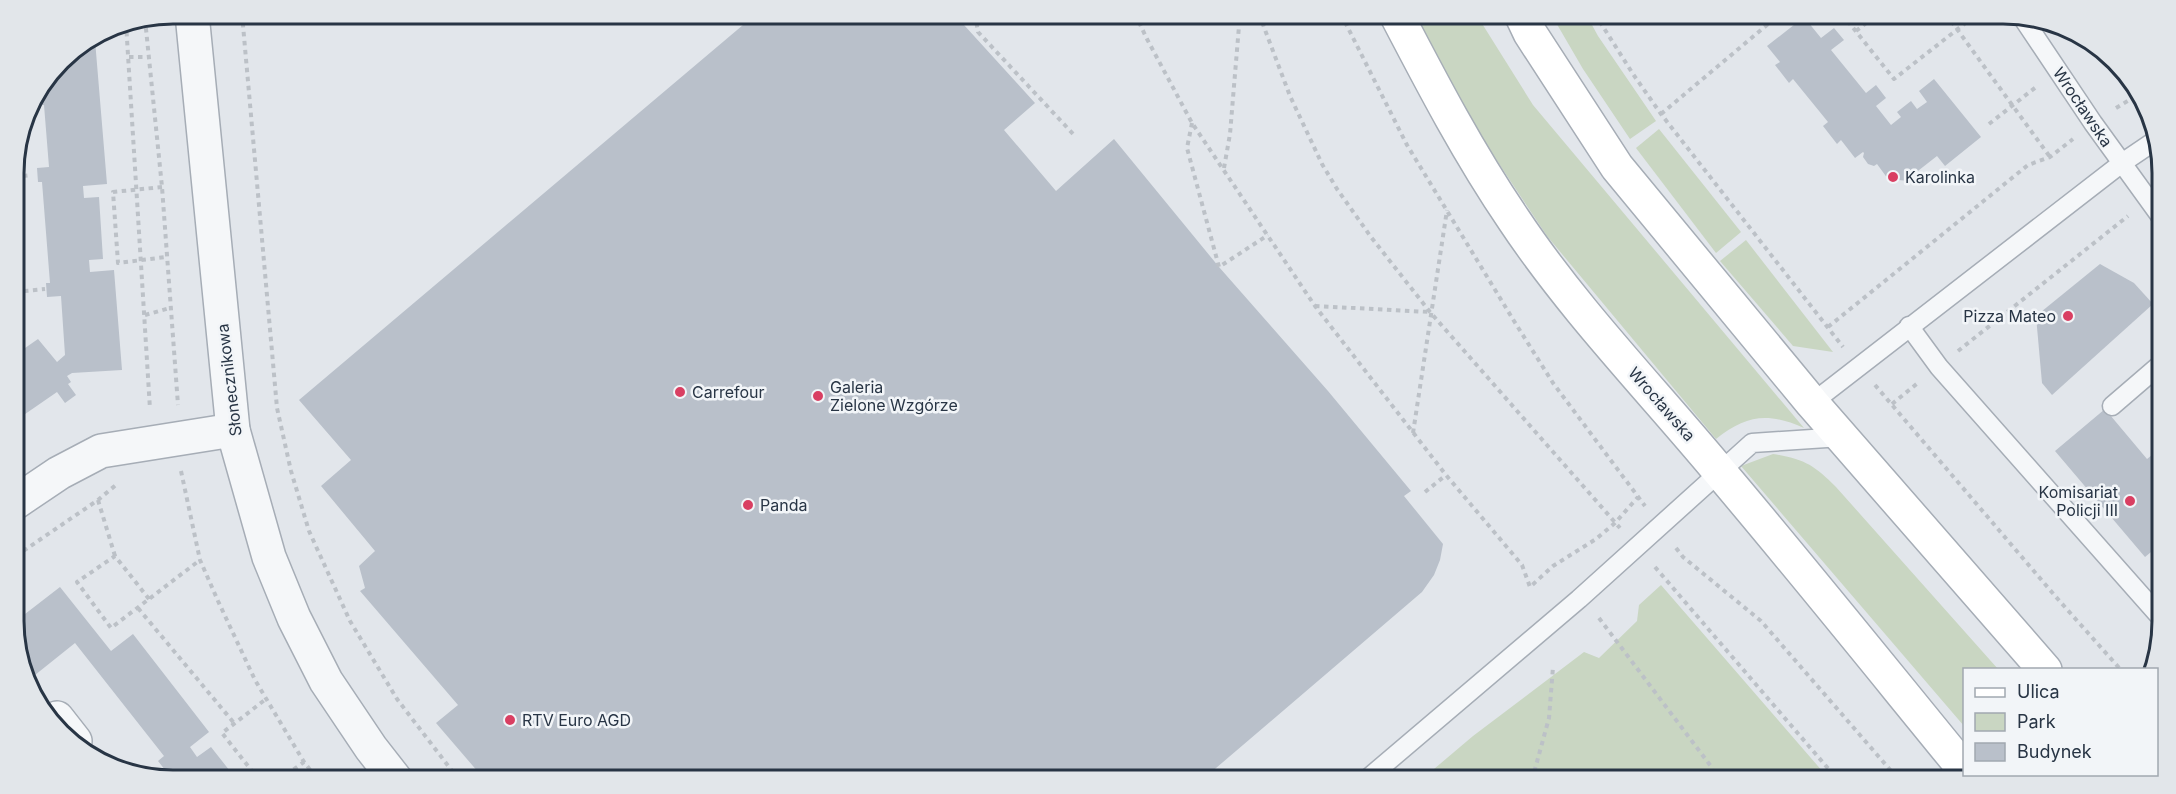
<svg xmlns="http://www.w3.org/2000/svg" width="2176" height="794" font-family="Inter,sans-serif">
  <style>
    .green { fill: #c9d6c2 }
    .building { fill: #b9c0ca }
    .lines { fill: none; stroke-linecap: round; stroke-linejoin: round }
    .service-casing { stroke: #a6adb6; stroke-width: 21 }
    .minor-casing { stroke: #a6adb6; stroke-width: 36 }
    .secondary-casing { stroke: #a6adb6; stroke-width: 36 }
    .path { stroke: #bcc1c7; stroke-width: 4; stroke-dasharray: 4.5 4.5; stroke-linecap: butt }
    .service { stroke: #f5f7f9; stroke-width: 18 }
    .minor { stroke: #f5f7f9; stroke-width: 33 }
    .secondary { stroke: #fff; stroke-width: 33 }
    .poi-dot { fill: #d93f62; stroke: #f2f5f8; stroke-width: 2 }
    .labels { text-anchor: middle; stroke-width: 5; stroke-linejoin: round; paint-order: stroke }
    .street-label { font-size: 16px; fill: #283545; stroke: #f2f5f8 }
    .poi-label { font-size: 16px; fill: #283545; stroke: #f2f5f8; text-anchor: start }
    .rim { fill: none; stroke: #283545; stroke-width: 3 }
  </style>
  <rect width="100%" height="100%" fill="#e2e6eb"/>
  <g class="green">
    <path d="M1411,14H1476L1533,105L1804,428C1768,412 1746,415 1716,439L1547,236L1446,84Z"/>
    <path d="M1551,14H1586L1598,36L1656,121L1630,139L1583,69Z"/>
    <path d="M1659,129L1741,232L1716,253L1636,148Z"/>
    <path d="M1746,240L1833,352L1793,346L1720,261Z"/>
    <path d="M1773,454C1804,459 1814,465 1836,487L1998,669L1964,670V726L1741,466Z"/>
    <path d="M1661,585L1830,780H1421L1473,736L1584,652L1599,658L1637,621L1639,605Z"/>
  </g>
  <g class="building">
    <path d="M756,14H954L1035,103L1004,130L1056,191L1114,139L1219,267L1328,391L1411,491L1404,496L1443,544L1440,560L1434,575L1422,592L1202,780H485L436,723L458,705L360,591L365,588L359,566L375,551L321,486L351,460L299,400Z"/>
    <path d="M1804,17L1821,38L1834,28L1844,40L1831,50L1866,93L1876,85L1886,98L1876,106L1891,125L1901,117L1897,112L1911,101L1917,109L1927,102L1919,91L1934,79L1981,137L1945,166L1937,156L1914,174L1915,176L1909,181L1888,179L1877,164L1874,166L1868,164L1863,157L1864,153L1863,152L1855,158L1841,140L1837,144L1823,126L1828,122L1793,79L1789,83L1775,65L1780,62L1767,46Z"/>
    <path d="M95,40L107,184L83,186L84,198L99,197L103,259L89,260L90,272L114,270L122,370L72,373L67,376L71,382L68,384L76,395L65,403L57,392L15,421V355L38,339L57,362L65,355L61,296L47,297L46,283H50L42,182H38L37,168L49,167L44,105L32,106V100L68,53L88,41Z"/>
    <path d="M2100,264L2134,283L2153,304L2052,395L2042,383L2036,316Z"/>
    <path d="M2105,409L2147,459L2162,447V543L2145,557L2055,451Z"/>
    <path d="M60,587L111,651L133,634L209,732L190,747L197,757L211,747L237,780H173L158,761L164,756L75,643L30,679L17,652L16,621Z"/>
  </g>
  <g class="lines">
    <defs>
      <g id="service">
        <path d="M2022,17L2093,123L2161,217"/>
        <path d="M1909,326L1939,367L2162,619"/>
        <path d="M1812,403L2122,163L2156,140"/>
        <path d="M2112,406L2162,363"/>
        <path d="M1366,780L1579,599L1752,443L1842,437"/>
      </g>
      <g id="minor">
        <path d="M192,14L233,430L269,557L294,618L326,681L371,748L396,780"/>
        <path d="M16,502L59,473L101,451L233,430"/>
        <path d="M57,718L75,741"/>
      </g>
      <g id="secondary">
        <path d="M1396,14C1433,85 1469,154 1514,220C1574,310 1650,388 1719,471C1802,569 1883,670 1964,769"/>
        <path d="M1521,14L1530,33L1617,167L1812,403L2045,670"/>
      </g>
    </defs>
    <use href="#service" class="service-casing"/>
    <use href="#minor" class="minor-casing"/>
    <use href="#secondary" class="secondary-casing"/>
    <g class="path">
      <path d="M242,14L277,408L291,471L309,531L350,621L397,699L459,780"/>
      <path d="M975,14L978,32L1075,136"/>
      <path d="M1135,14L1147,39L1192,123L1315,306L1446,475L1522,565L1530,587L1553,566L1596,539L1615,523L1638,497"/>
      <path d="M1259,14L1290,96L1322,164L1337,189L1371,237L1430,312L1620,528"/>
      <path d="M1341,14L1407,145L1514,321L1553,383L1645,506"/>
      <path d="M1595,14L1633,74L1661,114L1843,347"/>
      <path d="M1842,14L1894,79L1977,14"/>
      <path d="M1946,14L2050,157"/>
      <path d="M145,19L162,187L178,405"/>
      <path d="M126,23L150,409"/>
      <path d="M1856,31L1878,14"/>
      <path d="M129,57H149"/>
      <path d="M2116,108L2136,96"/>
      <path d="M1661,114L1780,14"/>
      <path d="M1192,123L1187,148L1219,267L1268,235"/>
      <path d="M1989,124L2036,87"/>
      <path d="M1224,168L1230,134L1240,14"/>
      <path d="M14,177L31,175"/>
      <path d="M162,187L113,192L118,263L166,257"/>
      <path d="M15,292L45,289"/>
      <path d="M1315,306L1430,312"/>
      <path d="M145,315L170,308"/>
      <path d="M1828,327L2028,165L2050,157L2073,139"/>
      <path d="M1958,351L2128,216"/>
      <path d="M1875,385L2056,597L2121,670"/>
      <path d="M1892,404L1919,382"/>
      <path d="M1413,433L1447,210"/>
      <path d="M181,471L200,560L218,601L255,680L304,762L318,780"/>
      <path d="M1425,492L1446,475"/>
      <path d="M98,500L115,556"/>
      <path d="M1676,548L1683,557L1761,621L1899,780"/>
      <path d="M16,556L98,500L117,484"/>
      <path d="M1655,567L1838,780"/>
      <path d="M149,599L115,556L77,582L111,628L200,560"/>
      <path d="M138,608L234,723"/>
      <path d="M1599,618L1713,769"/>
      <path d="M259,780L222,733L266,699"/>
      <path d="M279,780L304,762"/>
      <path d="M1532,780L1549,718L1553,667"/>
    </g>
    <use href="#service" class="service"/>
    <use href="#minor" class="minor"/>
    <use href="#secondary" class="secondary"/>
  </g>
  <g class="poi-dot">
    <circle cx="1893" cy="177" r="6"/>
    <circle cx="2068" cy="316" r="6"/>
    <circle cx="680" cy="392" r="6"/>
    <circle cx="818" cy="396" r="6"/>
    <circle cx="2130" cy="501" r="6"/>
    <circle cx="748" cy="505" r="6"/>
    <circle cx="510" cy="720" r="6"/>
  </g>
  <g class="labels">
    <g class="street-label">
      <text transform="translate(2083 107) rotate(56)" y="6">Wrocławska</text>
      <text transform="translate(229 380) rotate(-97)" y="6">Słonecznikowa</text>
      <text transform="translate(1662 404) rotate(49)" y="6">Wrocławska</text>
    </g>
    <g class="poi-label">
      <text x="1905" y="183">Karolinka</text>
      <text x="2056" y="322" text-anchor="end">Pizza Mateo</text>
      <text x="830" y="393">Galeria<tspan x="830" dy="18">Zielone Wzgórze</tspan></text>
      <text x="692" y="398">Carrefour</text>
      <text x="2118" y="498" text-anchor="end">Komisariat<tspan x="2118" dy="18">Policji III</tspan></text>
      <text x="760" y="511">Panda</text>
      <text x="522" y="726">RTV Euro AGD</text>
    </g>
  </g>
  <path d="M0 0H2176V794H0ZM173 24H2003A149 149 0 0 1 2152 173V621A149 149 0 0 1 2003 770H173A149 149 0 0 1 24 621V173A149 149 0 0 1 173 24Z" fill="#e2e6ea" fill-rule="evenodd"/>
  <path class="rim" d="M173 24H2003A149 149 0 0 1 2152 173V621A149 149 0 0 1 2003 770H173A149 149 0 0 1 24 621V173A149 149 0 0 1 173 24Z"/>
  <rect x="1963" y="668" width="195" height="108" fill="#f2f5f8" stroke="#a1a8b0" stroke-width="1.5"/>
  <rect x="1975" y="688" width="30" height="9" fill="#ffffff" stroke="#a1a8b0" stroke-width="1.5"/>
  <text x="2017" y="698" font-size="18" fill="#283545">Ulica</text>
  <rect x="1975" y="713" width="30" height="18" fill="#c9d6c2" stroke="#a1a8b0" stroke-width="1.5"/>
  <text x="2017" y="728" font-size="18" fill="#283545">Park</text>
  <rect x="1975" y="743" width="30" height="18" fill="#b9c0ca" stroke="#a1a8b0" stroke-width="1.5"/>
  <text x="2017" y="758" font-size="18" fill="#283545">Budynek</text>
</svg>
